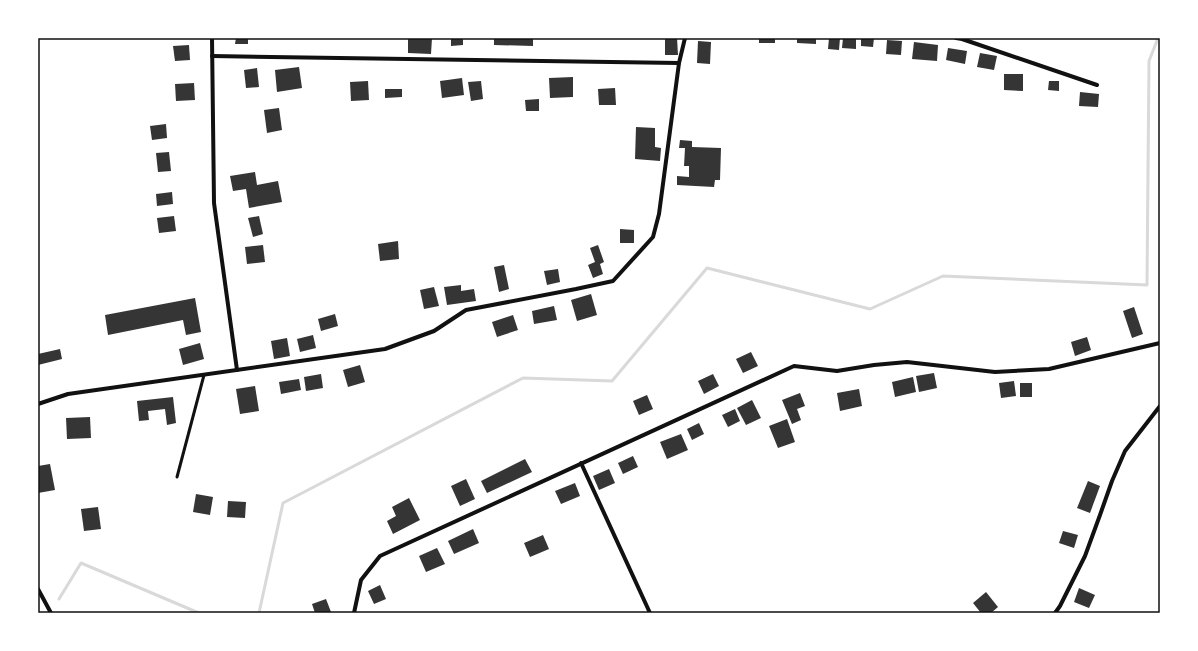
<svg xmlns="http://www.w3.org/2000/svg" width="1198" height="651" font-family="'PT Sans Narrow',sans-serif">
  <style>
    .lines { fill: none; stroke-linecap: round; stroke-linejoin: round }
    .stream { stroke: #d9d9d9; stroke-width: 3 }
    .building { fill: #353535 }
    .service { stroke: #111; stroke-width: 3 }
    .minor { stroke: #111; stroke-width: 4 }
    .neatline { fill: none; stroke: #111; stroke-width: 1.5 }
  </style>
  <rect width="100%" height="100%" fill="#fff"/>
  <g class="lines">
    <g class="stream">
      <path d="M59,599L81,563L199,613"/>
      <path d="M259,613L283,503L523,378L612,381L707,268L870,309L943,276L1147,285L1149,61L1158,38"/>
    </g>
  </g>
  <g class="building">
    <path d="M236,38H248V44H235Z"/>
    <path d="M408,38H432L431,54L408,53Z"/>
    <path d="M451,38H463V45L451,46Z"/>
    <path d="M494,38H533V46L494,45Z"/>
    <path d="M665,38H677L678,55H665Z"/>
    <rect x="759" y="38" width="16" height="5"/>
    <path d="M797,38H816V44L797,43Z"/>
    <path d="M829,38H840L839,50L828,49Z"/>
    <path d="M843,38H856V49L842,48Z"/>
    <path d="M861,38H874L873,47L861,46Z"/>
    <path d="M887,40L902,41L901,55L886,54Z"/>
    <path d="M698,41L711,42L710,64L697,63Z"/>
    <path d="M914,42L938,45L937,61L912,59Z"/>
    <path d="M189,45L190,60L175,61L173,46Z"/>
    <path d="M948,48L967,51L965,64L946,60Z"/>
    <path d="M980,53L997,56L994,70L977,67Z"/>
    <path d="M299,67L302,88L277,92L275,70Z"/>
    <path d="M257,68L259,87L246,88L244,70Z"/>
    <path d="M1004,74H1023V91L1004,90Z"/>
    <path d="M573,77V97L550,98L549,78Z"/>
    <path d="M462,78L464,95L442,98L440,81Z"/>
    <path d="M368,81L369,100L351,101L350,82Z"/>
    <path d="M481,81L483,99L471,101L468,82Z"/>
    <path d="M1049,81H1059V91L1048,90Z"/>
    <path d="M194,83L195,100L176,101L175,84Z"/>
    <path d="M615,88L616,105H599L598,89Z"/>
    <path d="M385,89H402V97L385,98Z"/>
    <path d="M1080,92L1099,94L1098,107L1079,106Z"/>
    <path d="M539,99V111H526L525,100Z"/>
    <path d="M279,108L282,130L267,133L264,110Z"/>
    <path d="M166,124L167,138L152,140L150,126Z"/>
    <path d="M636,127L655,128V147L661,148L660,161L635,159Z"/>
    <path d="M680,140L692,141V147L721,148L720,180H715L714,187L677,185V176L689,177V166H684L685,148H679Z"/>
    <path d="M169,152L171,171L158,172L156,153Z"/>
    <path d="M255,172L257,185L278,181L282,202L249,208L246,189L233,191L230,176Z"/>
    <path d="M172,192L173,204L157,206L156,194Z"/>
    <path d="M174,216L176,231L159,233L157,218Z"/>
    <path d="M259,216L263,234L253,237L248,218Z"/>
    <path d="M620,229L634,230V243H620Z"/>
    <path d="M398,241L399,259L380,261L378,244Z"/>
    <path d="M263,245L265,262L247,264L245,247Z"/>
    <path d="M598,245L604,262L600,264L603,274L593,278L588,265L595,262L590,248Z"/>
    <path d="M504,265L509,289L499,292L494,267Z"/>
    <path d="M558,269L560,282L547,285L544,271Z"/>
    <path d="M461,285V291L474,289L476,301L447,305L444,287Z"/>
    <path d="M434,287L439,306L424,309L420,290Z"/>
    <path d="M591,294L597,315L577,321L571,300Z"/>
    <path d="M195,298L201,332L186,335L183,320L108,335L105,315Z"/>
    <path d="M554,306L557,320L534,324L532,311Z"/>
    <path d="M1134,307L1143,334L1132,338L1123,311Z"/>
    <path d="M335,314L338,326L321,331L318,319Z"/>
    <path d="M513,315L518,330L497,337L492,322Z"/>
    <path d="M313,335L316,348L300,352L297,339Z"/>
    <path d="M1087,337L1091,350L1075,356L1071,342Z"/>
    <path d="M287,338L290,356L274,359L271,341Z"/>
    <path d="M200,343L204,359L183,365L179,349Z"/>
    <path d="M60,349L62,359L38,365V354Z"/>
    <path d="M751,352L758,366L743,373L736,359Z"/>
    <path d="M360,365L365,382L348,387L343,370Z"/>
    <path d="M934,373L937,388L919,392L916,376Z"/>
    <path d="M321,374L323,388L306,391L304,377Z"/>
    <path d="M713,374L719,386L704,394L698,381Z"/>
    <path d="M913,377L916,392L895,397L892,382Z"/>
    <path d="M299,379L301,390L281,394L279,382Z"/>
    <path d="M1014,381L1016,396L1001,398L999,383Z"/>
    <rect x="1020" y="383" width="12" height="14"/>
    <path d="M255,386L259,411L240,414L236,389Z"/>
    <path d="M859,389L862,406L840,411L837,393Z"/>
    <path d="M800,393L805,406L797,409L801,420L792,424L782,400Z"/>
    <path d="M647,395L653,409L639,415L633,401Z"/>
    <path d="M173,397L176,423L167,425L165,409L148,411L149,420L139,421L137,401Z"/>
    <path d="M752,400L761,418L746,425L737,408Z"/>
    <path d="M735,409L740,421L728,427L722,415Z"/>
    <path d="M90,417L91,438L67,439L66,418Z"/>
    <path d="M787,419L795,442L778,448L769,426Z"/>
    <path d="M699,423L704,434L692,440L687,429Z"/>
    <path d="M681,434L688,450L667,459L660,442Z"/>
    <path d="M633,456L638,467L623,474L618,463Z"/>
    <path d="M525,459L532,472L487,493L481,481Z"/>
    <path d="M50,464L55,490L38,493V466Z"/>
    <path d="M609,469L615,483L599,490L593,476Z"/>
    <path d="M466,479L475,499L460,506L451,486Z"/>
    <path d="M1088,481L1100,486L1090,513L1077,508Z"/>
    <path d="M575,483L580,496L561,504L555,491Z"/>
    <path d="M196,494L213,497L210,515L193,512Z"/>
    <path d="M409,498L420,520L393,534L387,521L396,516L392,507Z"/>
    <path d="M228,501L246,502L245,518L227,517Z"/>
    <path d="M98,507L101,529L84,531L81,509Z"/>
    <path d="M473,529L479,543L454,554L448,541Z"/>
    <path d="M1063,531L1078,535L1074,548L1059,543Z"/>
    <path d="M543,535L549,549L530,557L524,543Z"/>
    <path d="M437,548L445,564L426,572L419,556Z"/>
    <path d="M380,585L386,599L374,604L368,591Z"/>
    <path d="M1079,588L1095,595L1089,608L1074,602Z"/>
    <path d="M986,592L998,607L991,613H981L973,603Z"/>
    <path d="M326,599L331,612L315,613L312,604Z"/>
  </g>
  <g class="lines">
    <path class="service" d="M177,477L204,375"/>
    <g class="minor">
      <path d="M212,38L214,203L237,370"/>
      <path d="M956,38L962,39L1097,85"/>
      <path d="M212,56L679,63"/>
      <path d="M38,404L68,394L385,349L434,331L466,310L576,289L613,281L653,237L659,214L679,63L685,38"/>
      <path d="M581,463L650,613"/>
      <path d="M38,589L51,613"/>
      <path d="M354,613L361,580L380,556L794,366L837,371L874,365L907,362L995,372L1049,369L1160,343"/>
      <path d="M1055,613L1060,606L1085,556L1100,515L1112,481L1125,451L1160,406"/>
    </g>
  </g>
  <rect width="1198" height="651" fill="none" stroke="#ffffff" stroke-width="78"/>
  <rect x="39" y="39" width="1120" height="573" class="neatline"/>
</svg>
